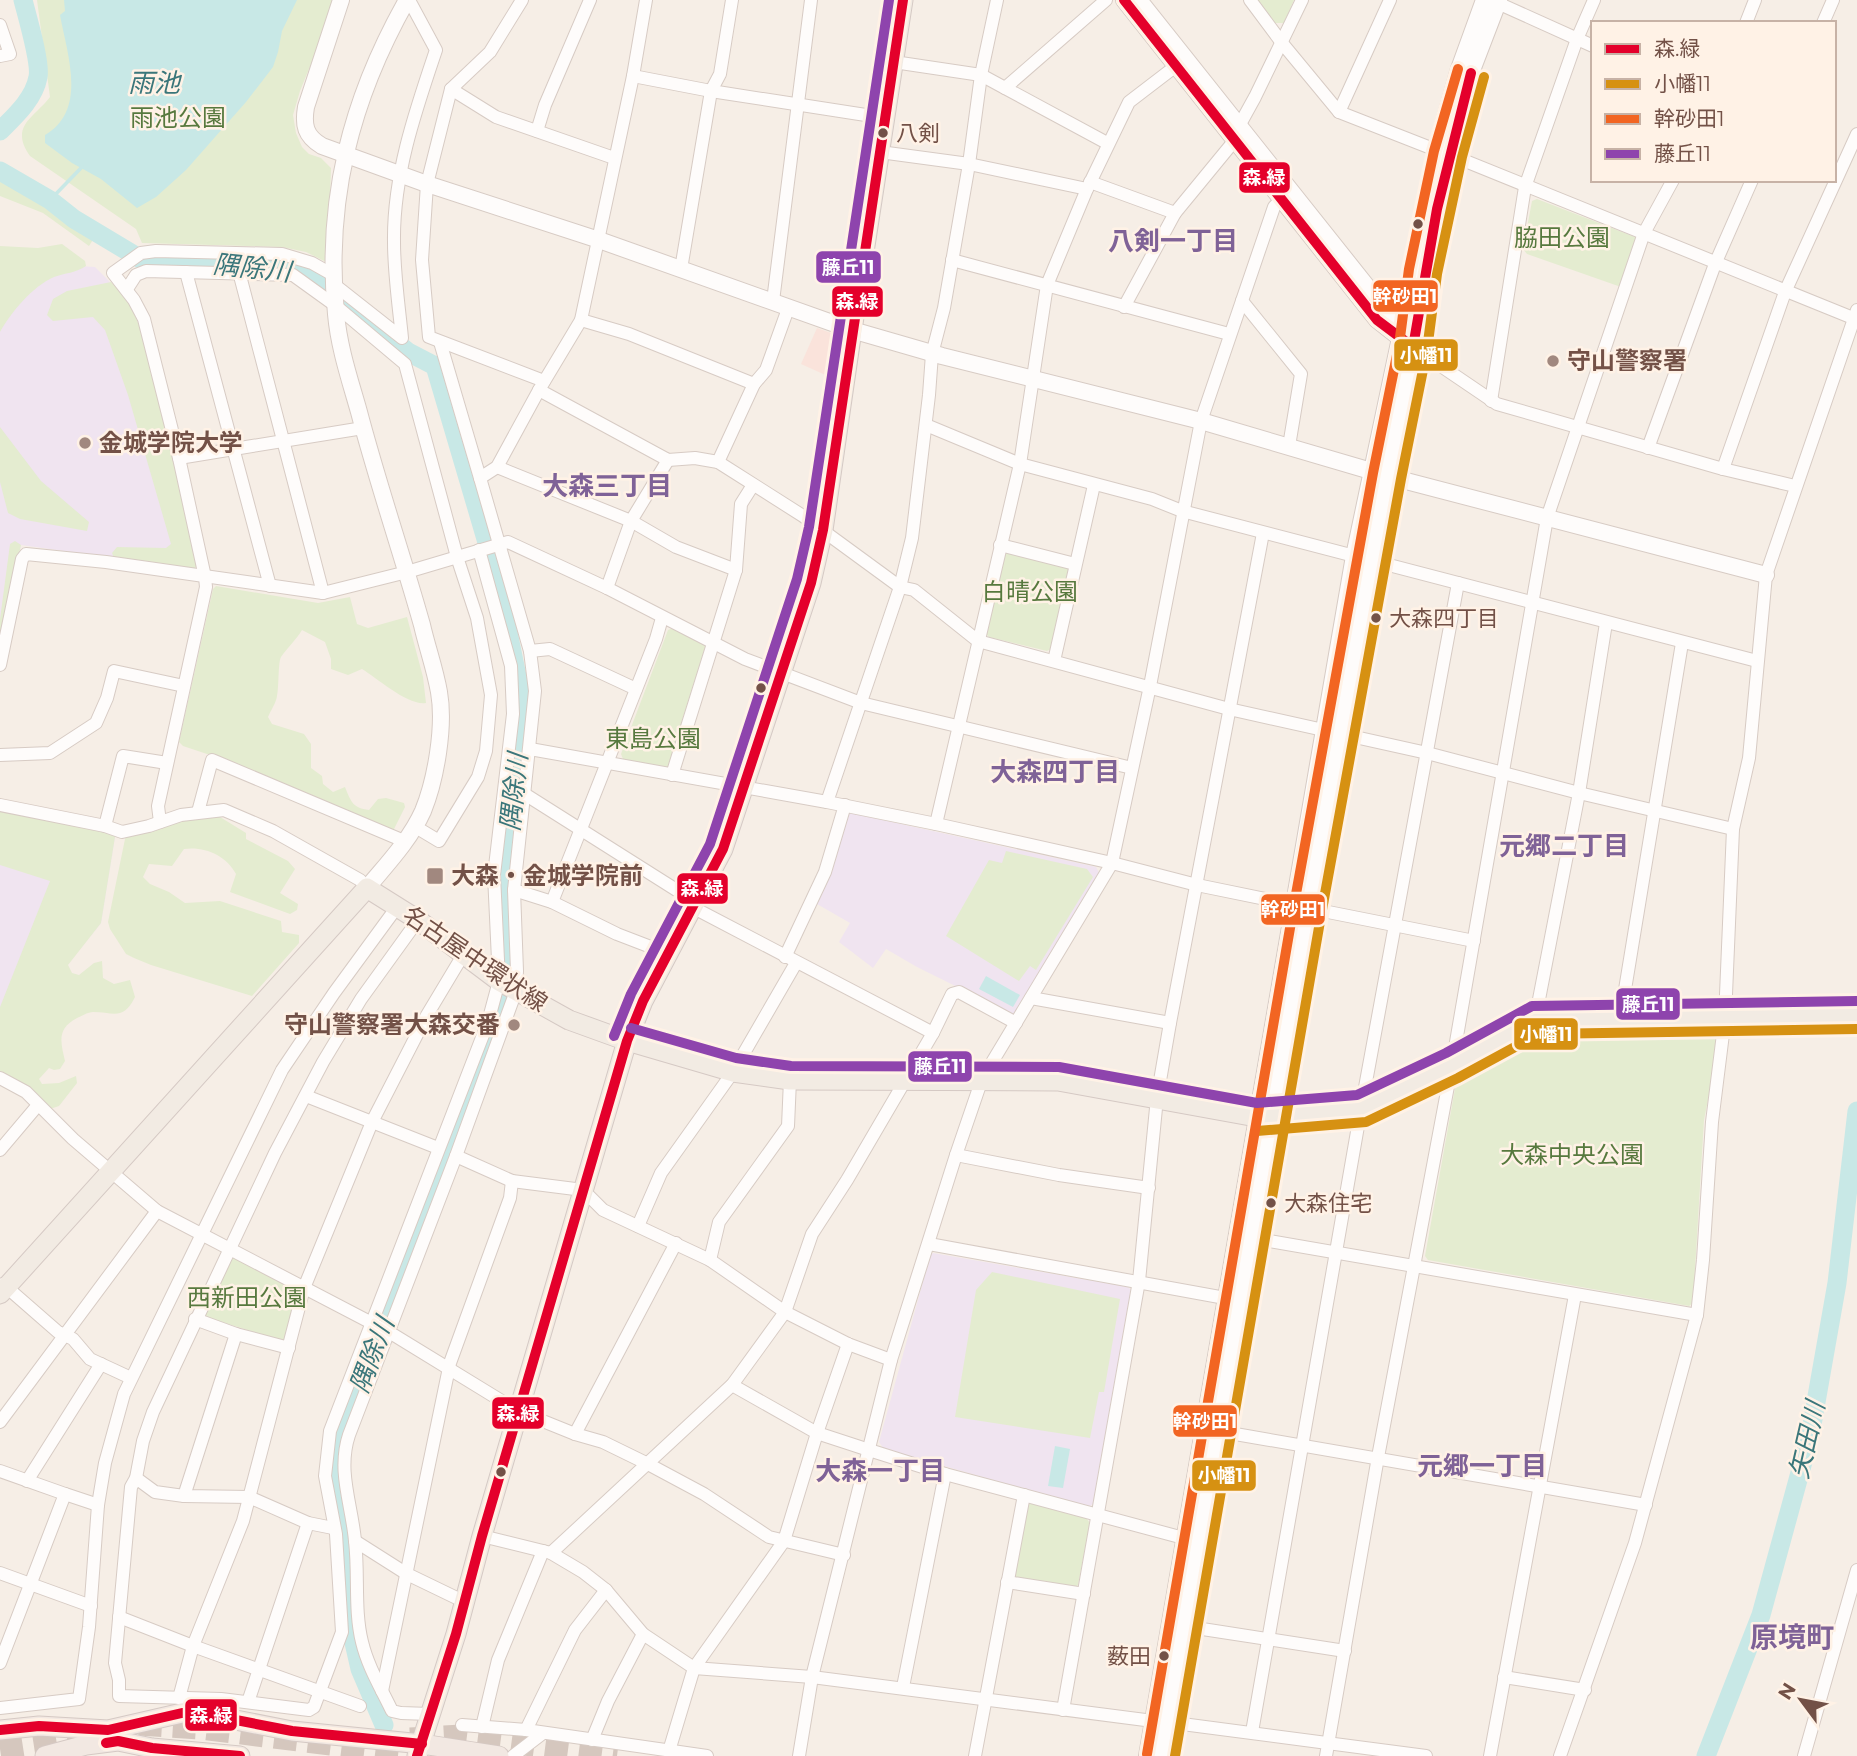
<svg xmlns="http://www.w3.org/2000/svg" width="1857" height="1756" font-family="Montserrat,'Noto Sans JP',sans-serif">
  <style>
    .commercial { fill: #fae3db }
    .education { fill: #f0e4f0 }
    .green { fill: #e4ecd0 }
    .water { fill: #c8e8e6 }
    .lines { fill: none; stroke-linecap: round; stroke-linejoin: round }
    .stream { stroke: #c8e8e6; stroke-width: 3.5 }
    .river { stroke: #c8e8e6; stroke-width: 19 }
    .motorway-tunnel { stroke: #d5c7be; stroke-width: 23; stroke-dasharray: 23 11; stroke-linecap: butt }
    .minor-casing { stroke: #d7cbc4; stroke-width: 14 }
    .tertiary-casing { stroke: #d7cbc4; stroke-width: 18 }
    .primary-casing { stroke: #d5c9c4; stroke-width: 21 }
    .trunk-casing { stroke: #d5c9c4; stroke-width: 21 }
    .minor { stroke: #fefcfb; stroke-width: 12 }
    .tertiary { stroke: #fefcfb; stroke-width: 16 }
    .primary { stroke: #f2ebe3; stroke-width: 19 }
    .trunk { stroke: #f2e8e2; stroke-width: 19 }
    .bus-1-casing { stroke: #fff2e6; stroke-width: 16 }
    .bus-2-casing { stroke: #fff2e6; stroke-width: 16 }
    .bus-3-casing { stroke: #fff2e6; stroke-width: 16 }
    .bus-4-casing { stroke: #fff2e6; stroke-width: 16 }
    .bus-1 { stroke: #e4002b; stroke-width: 10 }
    .bus-2 { stroke: #d69112; stroke-width: 10 }
    .bus-3 { stroke: #f26522; stroke-width: 10 }
    .bus-4 { stroke: #8e44ad; stroke-width: 10 }
    .bus-dot { fill: #735147; stroke: #fff2e6; stroke-width: 2.5 }
    .poi-dot { fill: #a1887f; stroke: #fff2e6; stroke-width: 2.5 }
    .labels { text-anchor: middle; stroke-width: 5; stroke-linejoin: round; paint-order: stroke }
    .bus-label { font-size: 22px; fill: #735147; stroke: #fff2e6; text-anchor: start }
    .park-label { font-size: 24px; fill: #57793e; stroke: #fff2e6 }
    .poi-label { font-size: 24px; font-weight: bold; fill: #735147; stroke: #fff2e6; text-anchor: start }
    .street-label { font-size: 24px; fill: #735147; stroke: #fff2e6 }
    .water-label { font-size: 26px; font-style: italic; fill: #3a767a; stroke: #fff2e6 }
    .neighbourhood-label { font-size: 26px; font-weight: bold; fill: #7f6297; stroke: #fff2e6 }
    .quarter-label { font-size: 28px; font-weight: bold; fill: #7f6297; stroke: #fff2e6 }
    .line-badge { stroke: #fff2e6; stroke-width: 2.5 }
    .badge-label { font-size: 19px; text-anchor: middle; font-weight: bold; fill: #fff }
  </style>
  <rect width="100%" height="100%" fill="#f6eee6"/>
  <path class="commercial" d="M817,328L834,334L838,338L832,378L801,364Z"/>
  <g class="education">
    <path d="M0,261L95,267L129,301L198,564L114,558L21,545L0,645Z"/>
    <path d="M0,809L115,837L101,923L67,965L0,1074Z"/>
    <path d="M851,813L1096,867L1101,876L1016,1013L1012,1014L917,967L886,949L873,968L839,942L850,923L817,904L845,817Z"/>
    <path d="M933,1253L1128,1287L1131,1290L1093,1504L1089,1507L884,1449L879,1442L930,1256Z"/>
  </g>
  <g class="green">
    <path d="M37,0H337L300,91L293,115L296,133L302,147L309,154L321,158L331,168L328,261L326,262L306,252L282,247L142,243L136,229L30,156C9,126 34,118 50,97Z"/>
    <path d="M1257,0H1294L1284,23H1275Z"/>
    <path d="M0,177L22,191L50,203L94,238L89,246L43,213L0,196Z"/>
    <path d="M1537,199L1635,237L1641,244L1621,287L1527,254L1523,249L1532,201Z"/>
    <path d="M62,244L85,261L86,266C76,273 65,273 54,277C32,287 12,311 0,332V246L38,248Z"/>
    <path d="M111,282L129,301L145,340L198,564L193,571L114,558L112,553L117,547L166,548L171,544L128,395L105,330L93,317L53,321L47,315L53,299L67,291Z"/>
    <path d="M0,427L41,481L89,522L87,531L20,519L8,513L0,482Z"/>
    <path d="M15,541L21,545L0,645V619L10,544Z"/>
    <path d="M1003,551L1070,567L1051,649L1047,651L989,637L986,634Z"/>
    <path d="M216,586L318,603L350,597L357,624L368,628L407,617L423,677L426,703C408,706 377,678 362,669L348,675L331,669V659L325,642L302,630C296,640 287,648 281,657C278,662 279,688 277,696C276,703 271,710 268,717L272,724L304,734L311,744V768L322,776L323,784L333,792L345,787C351,802 353,808 369,810L378,799L386,798L404,803L405,807L394,829L387,830L210,755L183,746L179,742L213,589Z"/>
    <path d="M673,628L706,644L707,648L671,766L667,768L623,759L621,754L668,630Z"/>
    <path d="M0,809L113,830L115,837L101,923L68,965L72,973L79,975L94,963L102,961L103,978L114,984L130,980L135,997C123,1021 114,1012 93,1012C88,1012 82,1016 77,1018C56,1029 61,1043 65,1061L60,1069L54,1070L49,1068L39,1079L42,1084L59,1083L76,1076L77,1083L59,1106L50,1109L0,1074V1007L50,881L0,865Z"/>
    <path d="M220,817L246,833V839L288,861L295,869L280,893L298,904L297,910L290,914L230,892L236,874C226,855 204,846 184,849L172,866L149,864L143,877L150,884L169,892L185,903L220,901L281,921L282,932L299,935V943L252,996L151,965L134,958L126,954L110,929L108,922L125,839L128,832L184,818Z"/>
    <path d="M1006,851L1087,869L1093,877L1036,970L1030,966L1019,981L946,936L989,860L1002,863Z"/>
    <path d="M1719,1025L1722,1029L1704,1120L1693,1303L1689,1306L1428,1260L1425,1256L1458,1072L1537,1030L1545,1028Z"/>
    <path d="M236,1257L296,1289L298,1293L286,1340L282,1341L206,1317L204,1313L231,1259Z"/>
    <path d="M992,1272L1120,1299L1104,1392H1099L1090,1438L955,1417L976,1290Z"/>
    <path d="M1033,1502L1086,1518L1090,1523L1078,1585L1075,1588L1014,1577L1027,1505Z"/>
  </g>
  <g class="water">
    <path d="M64,0H297L282,31L278,52L273,67L246,102L186,170L156,197L137,208L101,179L72,163L45,143V135C88,110 67,54 60,15L65,11Z"/>
    <path d="M986,976L1020,995L1013,1007L979,989Z"/>
    <path d="M1055,1446L1070,1449L1063,1488L1048,1486Z"/>
  </g>
  <g class="lines">
    <path class="stream" d="M50,200L82,167"/>
    <g class="river">
      <path d="M0,131C15,116 34,99 38,77C41,63 27,16 23,0"/>
      <path d="M0,171L50,200L74,219L144,261L265,264L297,270L319,281L408,352L435,366L496,573L519,686V763L505,870L508,979L499,1023L434,1187L336,1447V1485L348,1568L349,1621L360,1669L384,1725"/>
      <path d="M1706,1756L1761,1615L1810,1436L1837,1283L1857,1111"/>
    </g>
    <g class="motorway-tunnel">
      <path d="M139,1724L201,1728L427,1756"/>
      <path d="M410,1739L462,1736L617,1756"/>
      <path d="M0,1749L71,1738L104,1736"/>
    </g>
    <defs>
      <g id="minor">
        <path d="M522,0L490,52L451,89L427,184L422,260L429,337L544,381"/>
        <path d="M1250,0L1282,43L1339,112L1436,150"/>
        <path d="M1491,0L1593,46"/>
        <path d="M1746,23L1755,0"/>
        <path d="M1823,23L1833,0"/>
        <path d="M0,25L10,54L0,56"/>
        <path d="M894,62L981,75L1005,88L1106,0"/>
        <path d="M633,76L711,91L885,118"/>
        <path d="M1005,88L1107,143"/>
        <path d="M451,89L496,117L614,158"/>
        <path d="M1339,112L1390,0"/>
        <path d="M1239,126L1255,97L1302,0"/>
        <path d="M537,131L545,105L590,0"/>
        <path d="M880,152L969,164L1087,189"/>
        <path d="M1448,154L1853,318"/>
        <path d="M1090,182L1175,213"/>
        <path d="M952,260L1229,334"/>
        <path d="M681,269L711,91L720,74L732,0"/>
        <path d="M186,272L270,586"/>
        <path d="M239,272L323,593"/>
        <path d="M336,286L402,338C399,307 394,274 394,242C393,176 415,112 436,50L409,0"/>
        <path d="M127,289L136,275L146,271L293,275L336,306L405,364L457,557L477,618L491,695L486,751L478,777L439,841L414,826"/>
        <path d="M773,301L811,0"/>
        <path d="M1242,301L1301,374L1289,446"/>
        <path d="M1124,307L1175,213L1235,140"/>
        <path d="M581,320L629,334L754,384"/>
        <path d="M440,342L480,478"/>
        <path d="M1413,347L1497,404L1723,469L1795,486"/>
        <path d="M539,390L668,460L695,458L718,462L803,516L900,587L914,590L978,641L1229,709L1427,753L1579,793L1733,829"/>
        <path d="M1491,401L1525,187L1577,39L1594,0"/>
        <path d="M926,425L1020,464L1152,499L1182,511L1757,661"/>
        <path d="M1648,448L1715,264L1752,180"/>
        <path d="M179,458L363,428"/>
        <path d="M718,462L754,384L766,370L789,306"/>
        <path d="M497,467L631,521L676,547L736,570"/>
        <path d="M1723,469L1785,292L1857,134"/>
        <path d="M1000,545L1075,564"/>
        <path d="M607,588L631,521L668,460"/>
        <path d="M530,651L550,649L636,689"/>
        <path d="M1054,661L1094,485"/>
        <path d="M0,665L22,559L26,554L106,562L323,593L407,572L508,542L607,588L745,659L861,703L1132,768"/>
        <path d="M530,749L827,802L936,824L1112,863L1197,885L1294,905"/>
        <path d="M0,755L50,753L96,723L107,698L114,671L184,686"/>
        <path d="M672,775L736,570L741,504L753,485"/>
        <path d="M523,793L697,903"/>
        <path d="M827,802L900,587L912,538L929,395L932,354L944,308L969,164L981,75L997,0"/>
        <path d="M0,805L105,826L122,832L149,826L181,815L224,810L273,831L360,880L367,888"/>
        <path d="M198,812L212,760L404,841"/>
        <path d="M160,822L158,806L206,587L205,577L179,458L144,319L134,300L113,273L141,253L156,251L282,254L312,263L335,276"/>
        <path d="M936,824L1020,464L1047,285L1087,189L1129,102L1176,66"/>
        <path d="M105,826L123,756L167,763"/>
        <path d="M514,890L552,902L617,934L669,954"/>
        <path d="M552,902L656,639L662,618"/>
        <path d="M1308,908L1474,941"/>
        <path d="M418,920L361,999L323,1062L275,1153L153,1412L143,1441L136,1478L131,1487L115,1663L119,1680V1696L221,1699L309,1710L314,1707L342,1632L336,1534L325,1476L330,1431L488,1022L499,981L494,875L513,714L511,666L479,550"/>
        <path d="M785,957L825,872L845,805"/>
        <path d="M1031,998L1170,1023"/>
        <path d="M1535,1020L1579,793L1606,623"/>
        <path d="M1620,1020L1682,643"/>
        <path d="M933,1033L952,994L959,992L1016,1023"/>
        <path d="M0,1078L26,1092L73,1139L157,1211L389,1332L518,1411L575,1434L603,1442L648,1464L704,1494L769,1537L844,1555"/>
        <path d="M306,1096L438,1148"/>
        <path d="M0,1150L38,1105"/>
        <path d="M956,1155L1059,1175L1149,1188"/>
        <path d="M456,1156L512,1181L583,1190L603,1210L710,1260L785,1312L848,1344L891,1360"/>
        <path d="M638,1226L661,1173L733,1072L796,963"/>
        <path d="M1252,1238L1697,1315"/>
        <path d="M929,1244L1225,1298"/>
        <path d="M710,1260L719,1222L788,1126L790,1080"/>
        <path d="M3,1284L58,1332L73,1339L90,1359L131,1378"/>
        <path d="M195,1319L236,1334L289,1348"/>
        <path d="M732,1385L817,1433L869,1450L945,1474L1191,1540"/>
        <path d="M0,1422L157,1211"/>
        <path d="M1218,1431L1646,1505"/>
        <path d="M575,1434L676,1243"/>
        <path d="M0,1471L65,1494L0,1663"/>
        <path d="M136,1478L155,1492L184,1496L249,1497L308,1523L333,1528"/>
        <path d="M27,1481L101,1364"/>
        <path d="M65,1494L98,1505"/>
        <path d="M184,1496L236,1334"/>
        <path d="M482,1536L551,1553L583,1572L606,1590L643,1634L694,1668L812,1677L1153,1721"/>
        <path d="M355,1541L407,1574L465,1602"/>
        <path d="M551,1553L732,1385L785,1312L812,1234L847,1180L933,1033L694,908"/>
        <path d="M0,1573L91,1606"/>
        <path d="M1007,1582L1084,1594"/>
        <path d="M119,1617L193,1646L360,1706"/>
        <path d="M1183,1626L1345,1651"/>
        <path d="M1504,1677L1585,1690"/>
        <path d="M903,1687L945,1474"/>
        <path d="M382,1691L450,1363L510,1198L512,1181"/>
        <path d="M179,1698L193,1646L243,1521L304,1288L372,1122L427,1015L463,955"/>
        <path d="M248,1702L308,1523"/>
        <path d="M0,1708L79,1699L89,1627L98,1505L105,1463L124,1394L282,1070L334,993L397,907"/>
        <path d="M1063,1710L1139,1281L1157,1098L1170,1023L1263,533"/>
        <path d="M430,1714L401,1713L392,1711C381,1688 368,1667 362,1642C354,1610 359,1574 355,1541C352,1505 337,1471 349,1435L456,1156L516,991L517,971L514,890L535,691L530,651L480,478L497,467L539,390L581,320L633,76L646,0"/>
        <path d="M1167,1722L1426,1756"/>
        <path d="M462,1725L526,1730L707,1756"/>
        <path d="M482,1727L498,1660L543,1551"/>
        <path d="M526,1730L575,1630L606,1590"/>
        <path d="M1252,1732L1361,1109L1458,583"/>
        <path d="M592,1740L608,1701L643,1634"/>
        <path d="M669,1751L694,1668L784,1541L817,1433L848,1344"/>
        <path d="M513,1756L543,1733"/>
        <path d="M799,1756L812,1677L891,1360L956,1155L982,1079L1112,863L1150,686L1201,421L1274,207L1282,198"/>
        <path d="M975,1756L1024,1495"/>
        <path d="M1326,1756L1378,1457L1452,1065L1547,518L1644,233L1673,180"/>
        <path d="M1490,1756L1575,1295"/>
        <path d="M1560,1756L1635,1543L1697,1315L1703,1260L1712,1122L1725,1018L1733,829L1749,758L1766,575L1857,310"/>
        <path d="M1804,1756L1857,1570"/>
      </g>
      <g id="tertiary">
        <path d="M341,0L306,107C303,125 305,136 322,146L424,183L599,240L852,330L942,356L1201,421L1371,471"/>
        <path d="M1124,0L1377,320L1405,342"/>
        <path d="M1139,0L1404,333"/>
        <path d="M1387,476L1766,575"/>
        <path d="M367,888C387,864 410,840 423,811C436,779 445,726 439,692C435,669 427,647 422,625C402,554 378,484 359,412C350,380 339,348 336,314C325,200 351,99 407,0"/>
        <path d="M1147,1756L1354,556L1400,338L1436,150L1459,69L1484,0"/>
        <path d="M1161,1756L1308,908L1387,476L1413,347L1423,272L1448,154L1471,73L1499,0"/>
      </g>
      <g id="primary">
        <path d="M0,1294L367,888L418,920L499,981L569,1020L627,1041L733,1072L790,1080L1058,1081L1256,1117L1361,1109L1452,1065L1535,1020L1857,1015"/>
        <path d="M417,1756L456,1634L482,1536L627,1041L643,1001L723,849L811,583L823,530L852,330L903,0"/>
      </g>
      <g id="trunk">
        <path d="M0,1730L39,1726L108,1730L182,1713H200L292,1731L422,1744L499,1756"/>
        <path d="M45,1756L86,1745L118,1741L152,1748L240,1756"/>
      </g>
    </defs>
    <use href="#minor" class="minor-casing"/>
    <use href="#tertiary" class="tertiary-casing"/>
    <use href="#primary" class="primary-casing"/>
    <use href="#trunk" class="trunk-casing"/>
    <use href="#minor" class="minor"/>
    <use href="#tertiary" class="tertiary"/>
    <use href="#primary" class="primary"/>
    <use href="#trunk" class="trunk"/>
    <defs>
      <g id="bus-1">
        <path d="M1124,0L1377,320L1413,347"/>
        <path d="M1413,347L1437,209L1471,73"/>
        <path d="M0,1730L39,1726L108,1730L182,1713H200L292,1731L422,1744"/>
        <path d="M106,1743L118,1741L152,1748L240,1756"/>
        <path d="M417,1756L456,1634L482,1536L627,1041L643,1001L723,849L811,583L823,530L903,0"/>
      </g>
      <g id="bus-2">
        <path d="M1257,1131L1366,1122L1458,1078L1539,1034L1857,1029"/>
        <path d="M1175,1756L1322,910L1401,479L1427,350L1437,274L1462,157L1484,77"/>
      </g>
      <path id="bus-3" d="M1147,1754L1294,905L1373,473L1399,345L1409,269L1434,151L1458,69"/>
      <g id="bus-4">
        <path d="M631,1028L736,1058L791,1066L1059,1067L1257,1103L1357,1095L1446,1053L1532,1006L1857,1001"/>
        <path d="M614,1036L631,994L710,844L797,579L809,527L889,0"/>
      </g>
    </defs>
    <use href="#bus-1" class="bus-1-casing"/>
    <use href="#bus-2" class="bus-2-casing"/>
    <use href="#bus-3" class="bus-3-casing"/>
    <use href="#bus-4" class="bus-4-casing"/>
    <use href="#bus-1" class="bus-1"/>
    <use href="#bus-2" class="bus-2"/>
    <use href="#bus-3" class="bus-3"/>
    <use href="#bus-4" class="bus-4"/>
  </g>
  <g class="bus-dot">
    <circle cx="883" cy="133" r="6"/>
    <circle cx="1418" cy="224" r="6"/>
    <circle cx="1376" cy="618" r="6"/>
    <circle cx="761" cy="688" r="6"/>
    <circle cx="1271" cy="1203" r="6"/>
    <circle cx="501" cy="1472" r="6"/>
    <circle cx="1164" cy="1656" r="6"/>
  </g>
  <g class="poi-dot">
    <circle cx="1553" cy="361" r="7"/>
    <circle cx="85" cy="443" r="7"/>
    <rect x="426" y="867" width="18" height="18" rx="3.5"/>
    <circle cx="514" cy="1025" r="7"/>
  </g>
  <g class="labels">
    <g class="bus-label">
      <text x="896" y="141">八剣</text>
      <text x="1389" y="626">大森四丁目</text>
      <text x="1284" y="1211">大森住宅</text>
      <text x="1151" y="1664" text-anchor="end">薮田</text>
    </g>
    <g class="park-label">
      <text x="178" y="126">雨池公園</text>
      <text x="1562" y="246">脇田公園</text>
      <text x="1030" y="600">白晴公園</text>
      <text x="653" y="747">東島公園</text>
      <text x="1572" y="1163">大森中央公園</text>
      <text x="247" y="1306">西新田公園</text>
    </g>
    <g class="poi-label">
      <text x="1567" y="369">守山警察署</text>
      <text x="99" y="451">金城学院大学</text>
      <text x="451" y="884">大森・金城学院前</text>
      <text x="500" y="1033" text-anchor="end">守山警察署大森交番</text>
    </g>
    <g class="street-label">
      <text transform="translate(475 959) rotate(34)" y="8">名古屋中環状線</text>
    </g>
    <g class="water-label">
      <text x="154" y="92">雨池</text>
      <text transform="translate(252 268) rotate(6)" y="9">隅除川</text>
      <text transform="translate(514 792) rotate(-84)" y="9">隅除川</text>
      <text transform="translate(372 1355) rotate(-69)" y="9">隅除川</text>
      <text transform="translate(1807 1440) rotate(-77)" y="9">矢田川</text>
    </g>
    <g class="neighbourhood-label">
      <text x="1173" y="250">八剣一丁目</text>
      <text x="607" y="495">大森三丁目</text>
      <text x="1055" y="781">大森四丁目</text>
      <text x="1564" y="855">元郷二丁目</text>
      <text x="1482" y="1475">元郷一丁目</text>
      <text x="880" y="1480">大森一丁目</text>
    </g>
    <g class="quarter-label">
      <text x="1792" y="1647">原境町</text>
    </g>
  </g>
  <g class="line-badge">
    <rect x="1238" y="161" width="53" height="33" rx="7" fill="#e4002b"/>
    <rect x="815" y="250" width="67" height="34" rx="7" fill="#8e44ad"/>
    <rect x="1372" y="279" width="67" height="34" rx="7" fill="#f26522"/>
    <rect x="831" y="285" width="53" height="33" rx="7" fill="#e4002b"/>
    <rect x="1393" y="338" width="66" height="34" rx="7" fill="#d69112"/>
    <rect x="676" y="872" width="53" height="33" rx="7" fill="#e4002b"/>
    <rect x="1260" y="893" width="66" height="33" rx="7" fill="#f26522"/>
    <rect x="1615" y="987" width="66" height="34" rx="7" fill="#8e44ad"/>
    <rect x="1513" y="1017" width="66" height="34" rx="7" fill="#d69112"/>
    <rect x="907" y="1050" width="66" height="33" rx="7" fill="#8e44ad"/>
    <rect x="491" y="1396" width="54" height="34" rx="7" fill="#e4002b"/>
    <rect x="1172" y="1404" width="66" height="34" rx="7" fill="#f26522"/>
    <rect x="1191" y="1459" width="66" height="33" rx="7" fill="#d69112"/>
    <rect x="184" y="1698" width="54" height="34" rx="7" fill="#e4002b"/>
  </g>
  <g class="badge-label">
    <text x="1264" y="184">森.緑</text>
    <text x="848" y="274">藤丘11</text>
    <text x="1405" y="303">幹砂田1</text>
    <text x="857" y="308">森.緑</text>
    <text x="1426" y="362">小幡11</text>
    <text x="702" y="895">森.緑</text>
    <text x="1293" y="916">幹砂田1</text>
    <text x="1648" y="1011">藤丘11</text>
    <text x="1546" y="1041">小幡11</text>
    <text x="940" y="1073">藤丘11</text>
    <text x="518" y="1420">森.緑</text>
    <text x="1205" y="1428">幹砂田1</text>
    <text x="1224" y="1482">小幡11</text>
    <text x="211" y="1722">森.緑</text>
  </g>
  <rect x="1591" y="21" width="245" height="161" fill="#fff2e6" stroke="#c7b2a6" stroke-width="2"/>
  <rect x="1605" y="44" width="35" height="10" fill="#e4002b" stroke="#c7b2a6" stroke-width="2"/>
  <text x="1654" y="56" font-size="21" fill="#735147">森.緑</text>
  <rect x="1605" y="79" width="35" height="10" fill="#d69112" stroke="#c7b2a6" stroke-width="2"/>
  <text x="1654" y="91" font-size="21" fill="#735147">小幡11</text>
  <rect x="1605" y="114" width="35" height="10" fill="#f26522" stroke="#c7b2a6" stroke-width="2"/>
  <text x="1654" y="126" font-size="21" fill="#735147">幹砂田1</text>
  <rect x="1605" y="149" width="35" height="10" fill="#8e44ad" stroke="#c7b2a6" stroke-width="2"/>
  <text x="1654" y="161" font-size="21" fill="#735147">藤丘11</text>
  <g transform="translate(1801 1700) rotate(302)" stroke="#fff2e6" stroke-width="5" paint-order="stroke">
  <path d="M0-5L12 26L0 18L-12 26Z" fill="#735147"/>
  <text y="-10" font-size="19" font-weight="bold" text-anchor="middle" fill="#735147">N</text>
  </g>
</svg>
